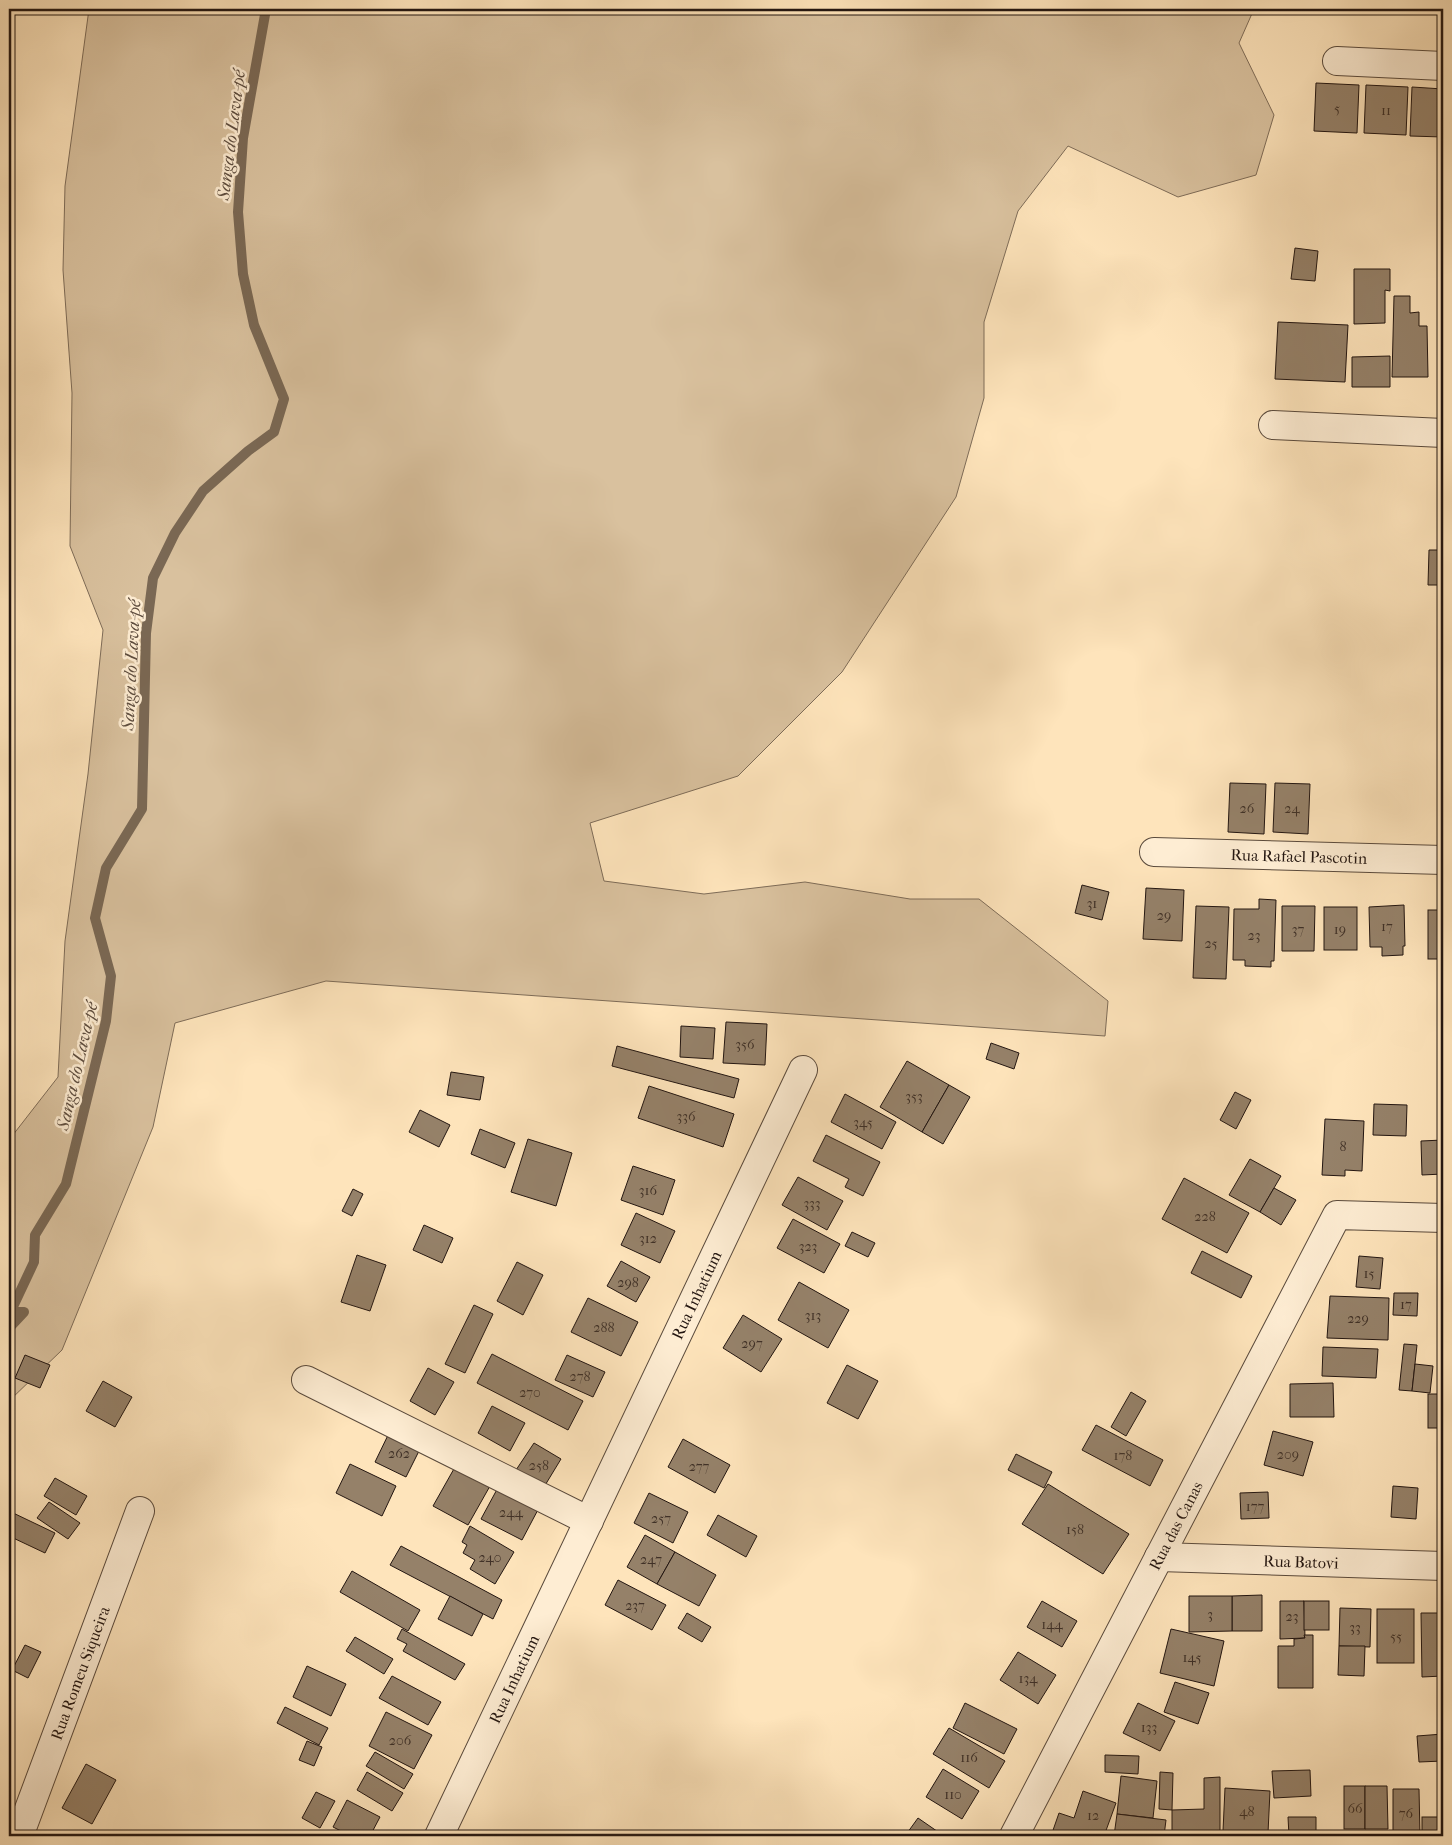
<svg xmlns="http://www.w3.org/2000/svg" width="1452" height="1845" font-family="'IM FELL French Canon',serif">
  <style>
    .green { fill: #d9c19e; stroke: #7e6c58 }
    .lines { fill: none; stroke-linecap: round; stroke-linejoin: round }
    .stream { stroke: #7a6854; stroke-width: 10 }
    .building { fill: #958169; stroke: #231611 }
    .minor-casing { stroke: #5a4a3c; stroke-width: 30 }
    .minor { stroke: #feedd3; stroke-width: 28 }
    .labels { text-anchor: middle; stroke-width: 5; stroke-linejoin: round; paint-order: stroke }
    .number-label { font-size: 14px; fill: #403127 }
    .street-label { font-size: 16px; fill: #231611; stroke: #feedd3 }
    .water-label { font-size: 18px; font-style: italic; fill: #5d4c3e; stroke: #feedd3 }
  </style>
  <rect width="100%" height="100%" fill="#fee4bb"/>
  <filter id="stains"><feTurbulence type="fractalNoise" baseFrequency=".004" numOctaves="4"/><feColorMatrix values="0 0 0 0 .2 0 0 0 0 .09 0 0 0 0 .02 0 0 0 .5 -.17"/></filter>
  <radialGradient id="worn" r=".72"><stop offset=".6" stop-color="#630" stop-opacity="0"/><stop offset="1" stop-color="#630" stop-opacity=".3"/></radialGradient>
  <path class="green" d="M89,9H1254L1239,43L1274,115L1256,175L1178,197L1068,146L1018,211L984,322V398L956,497L842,672L738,776L590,823L604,881L704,894L805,882L910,899H979L1108,1001L1105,1036L326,981L175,1023L153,1127L62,1350L9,1401V1140L58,1077L65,941L88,774L103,630L70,546L72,393L63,270L65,186Z"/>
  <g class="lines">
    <path class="stream" d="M9,1328L24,1312L11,1311L34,1262L35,1235L66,1184L106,1021L111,976L95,918L106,868L142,809L146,633L153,578L175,533L203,491L248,451L274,432L284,399L254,325L243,274L238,212L243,138L266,9"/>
  </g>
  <g class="building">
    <path d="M1316,83L1359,85L1357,133L1314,131Z"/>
    <path d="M1366,85L1408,87L1406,135L1364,133Z"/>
    <path d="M1412,87L1443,89V137L1410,136Z"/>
    <path d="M1295,248L1318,251L1315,281L1291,279Z"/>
    <path d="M1354,269H1390V291L1385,290V323L1354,324Z"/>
    <path d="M1394,296H1410V313L1419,312V326H1427L1428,377H1392Z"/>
    <path d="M1278,322L1348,325L1345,382L1275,379Z"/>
    <path d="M1390,356V387H1352V357Z"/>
    <path d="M1429,550H1443V585H1428Z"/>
    <path d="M1230,783L1266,784L1264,834L1228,832Z"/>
    <path d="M1275,783L1310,784L1308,834L1273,832Z"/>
    <path d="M1082,885L1109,892L1102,920L1075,913Z"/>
    <path d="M1146,888L1184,890L1182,941L1143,939Z"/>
    <path d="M1259,899L1276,900L1274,961H1271V967L1245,966V960H1233L1234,909H1259Z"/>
    <path d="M1404,905L1405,946H1403V955L1382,956V947H1370L1369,907Z"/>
    <path d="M1196,906L1229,907L1226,979L1193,978Z"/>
    <path d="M1282,906H1315L1314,951H1282Z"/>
    <rect x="1324" y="907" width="33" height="43"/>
    <rect x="1428" y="910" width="15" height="49"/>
    <path d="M726,1022L767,1024L765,1065L723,1063Z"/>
    <path d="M681,1026L715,1028L713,1059L680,1057Z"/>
    <path d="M991,1043L1019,1053L1014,1069L986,1059Z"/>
    <path d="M617,1046L739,1079L734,1098L612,1066Z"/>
    <path d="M907,1061L949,1085L922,1132L880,1107Z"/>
    <path d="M451,1072L484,1077L480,1100L447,1095Z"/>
    <path d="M949,1085L970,1097L943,1144L922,1132Z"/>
    <path d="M649,1086L734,1114L723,1147L638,1118Z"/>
    <path d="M1235,1092L1251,1100L1236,1129L1220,1120Z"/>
    <path d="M845,1094L896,1122L882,1149L831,1122Z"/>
    <path d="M1374,1104L1407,1105L1406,1136L1373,1135Z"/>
    <path d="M420,1110L450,1125L439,1147L409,1132Z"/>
    <path d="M1325,1119L1364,1121L1362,1171L1345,1170V1176L1322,1175Z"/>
    <path d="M480,1129L515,1143L505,1168L471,1154Z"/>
    <path d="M826,1135L880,1162L863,1196L845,1187L849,1179L813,1161Z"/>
    <path d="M528,1139L572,1153L556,1206L511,1192Z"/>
    <path d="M1443,1140V1174L1422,1175L1421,1141Z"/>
    <path d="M1250,1159L1281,1176L1260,1212L1229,1195Z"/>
    <path d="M633,1166L675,1180L663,1215L621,1200Z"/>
    <path d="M798,1177L843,1201L827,1230L782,1205Z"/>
    <path d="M1184,1178L1249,1213L1227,1253L1162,1219Z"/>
    <path d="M1274,1188L1296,1200L1281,1225L1260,1212Z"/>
    <path d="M353,1189L363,1194L352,1216L342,1211Z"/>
    <path d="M636,1213L675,1231L660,1263L621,1245Z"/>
    <path d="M793,1219L840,1244L824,1273L777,1248Z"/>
    <path d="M424,1225L453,1238L442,1263L413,1250Z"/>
    <path d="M852,1232L875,1243L868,1257L845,1246Z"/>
    <path d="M1202,1251L1252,1276L1241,1298L1191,1273Z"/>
    <path d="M357,1255L386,1265L370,1311L341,1302Z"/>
    <path d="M1359,1256L1383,1258L1380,1289L1356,1287Z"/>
    <path d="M621,1261L650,1277L636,1302L607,1286Z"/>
    <path d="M517,1262L543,1275L523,1315L497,1301Z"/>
    <path d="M1441,1265H1443V1302H1440Z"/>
    <path d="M799,1282L849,1310L828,1348L778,1320Z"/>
    <path d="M1394,1293H1418L1417,1316L1393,1315Z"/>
    <path d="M1330,1296L1389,1298L1388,1340L1327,1338Z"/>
    <path d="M588,1298L638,1322L621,1356L571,1332Z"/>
    <path d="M474,1305L493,1314L465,1373L445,1364Z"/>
    <path d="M743,1315L782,1339L761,1372L723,1348Z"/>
    <path d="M1404,1344L1417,1345L1412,1391L1399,1390Z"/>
    <path d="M1323,1347L1378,1349L1376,1378L1322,1376Z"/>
    <path d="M492,1354L583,1401L568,1430L477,1383Z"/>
    <path d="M25,1355L50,1365L40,1388L15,1378Z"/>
    <path d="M567,1355L605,1372L593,1397L555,1380Z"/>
    <path d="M1415,1364L1433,1366L1430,1393L1412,1391Z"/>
    <path d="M847,1365L878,1381L858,1419L827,1403Z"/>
    <path d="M428,1368L454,1382L435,1415L410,1401Z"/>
    <path d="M103,1381L132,1397L115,1427L86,1411Z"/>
    <path d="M1333,1383L1334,1417H1290V1384Z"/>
    <path d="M1131,1392L1146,1401L1126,1436L1111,1427Z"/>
    <rect x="1428" y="1394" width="15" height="34"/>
    <path d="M492,1406L525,1423L510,1451L478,1433Z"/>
    <path d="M1096,1425L1163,1460L1150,1486L1082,1450Z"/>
    <path d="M391,1429L423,1443L406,1477L375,1462Z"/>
    <path d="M1273,1431L1313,1442L1303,1476L1264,1465Z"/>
    <path d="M683,1439L730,1465L715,1493L668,1467Z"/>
    <path d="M534,1443L561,1459L544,1487L516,1470Z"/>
    <path d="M1016,1454L1052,1472L1044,1488L1008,1470Z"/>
    <path d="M350,1464L396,1486L382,1516L336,1493Z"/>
    <path d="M455,1467L490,1486L468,1525L433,1506Z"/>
    <path d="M55,1478L87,1496L76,1515L44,1496Z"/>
    <path d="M501,1482L541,1504L522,1540L481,1519Z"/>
    <path d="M1048,1484L1129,1534L1103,1574L1022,1524Z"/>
    <path d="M1393,1486L1418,1488L1416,1519L1391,1517Z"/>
    <path d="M1441,1487H1443V1525H1440Z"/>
    <path d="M1268,1492L1269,1518L1241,1519L1240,1493Z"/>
    <path d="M649,1493L688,1512L673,1543L634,1523Z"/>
    <path d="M49,1502L80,1523L68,1539L37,1518Z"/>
    <path d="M9,1511L55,1533L45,1553L9,1536Z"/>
    <path d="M718,1515L757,1536L746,1557L707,1535Z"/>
    <path d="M470,1526L514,1552L495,1584L470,1569L475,1560L463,1553L467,1545L462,1542Z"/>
    <path d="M645,1535L675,1552L657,1584L627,1567Z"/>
    <path d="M401,1546L502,1600L493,1619L390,1565Z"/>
    <path d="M675,1552L716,1575L699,1606L657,1584Z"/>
    <path d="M352,1571L420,1610L408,1631L340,1592Z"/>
    <path d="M618,1580L666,1605L652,1630L605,1605Z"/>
    <path d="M1262,1595V1631H1232V1596Z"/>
    <path d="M450,1596L483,1614L472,1636L438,1619Z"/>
    <path d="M1189,1596H1232V1631L1189,1632Z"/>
    <path d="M1042,1601L1077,1621L1062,1647L1027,1627Z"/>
    <path d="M1280,1601H1304L1305,1638L1280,1639Z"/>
    <rect x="1304" y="1601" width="25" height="29"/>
    <path d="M1340,1608L1371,1609L1370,1647L1339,1646Z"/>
    <rect x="1377" y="1609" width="37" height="54"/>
    <path d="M687,1613L711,1627L702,1642L678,1628Z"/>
    <path d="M1421,1613H1443V1676L1422,1677Z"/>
    <path d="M402,1629L465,1664L455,1680L403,1651L407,1644L397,1639Z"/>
    <path d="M1171,1629L1224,1641L1214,1686L1160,1673Z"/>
    <path d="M1304,1635H1313V1688H1278V1646H1294V1639L1305,1638Z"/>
    <path d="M355,1637L393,1659L384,1674L346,1651Z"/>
    <path d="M25,1645L41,1652L28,1678L12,1670Z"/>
    <path d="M1339,1646H1365L1364,1676L1338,1675Z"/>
    <path d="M1018,1652L1056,1675L1038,1704L1000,1680Z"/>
    <path d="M307,1666L346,1684L331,1716L293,1697Z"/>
    <path d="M392,1676L441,1702L428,1725L379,1698Z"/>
    <path d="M1175,1682L1209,1693L1198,1724L1164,1712Z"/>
    <path d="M965,1703L1017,1729L1004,1754L953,1728Z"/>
    <path d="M1138,1703L1175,1721L1160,1751L1123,1733Z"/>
    <path d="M285,1707L328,1728L319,1745L277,1723Z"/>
    <path d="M386,1712L432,1735L414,1769L369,1746Z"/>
    <path d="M949,1728L1005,1761L989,1788L933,1754Z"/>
    <path d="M1443,1734V1761L1419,1762L1417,1736Z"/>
    <path d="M307,1741L322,1747L314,1766L299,1760Z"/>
    <path d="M375,1752L413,1774L404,1789L366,1766Z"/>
    <path d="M1105,1755L1139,1756L1138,1774L1105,1772Z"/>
    <path d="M86,1764L116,1780L92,1824L62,1808Z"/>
    <path d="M943,1769L979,1791L962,1819L926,1797Z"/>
    <path d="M1310,1770L1311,1796L1274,1798L1272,1771Z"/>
    <path d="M367,1772L403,1793L392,1811L357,1790Z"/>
    <path d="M1160,1772L1173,1773L1172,1810L1159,1809Z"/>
    <path d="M1121,1776L1157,1781L1153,1818L1117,1814Z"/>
    <path d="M1220,1777V1836H1172V1810L1204,1809V1778Z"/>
    <rect x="1344" y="1786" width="21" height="43"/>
    <path d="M1365,1786H1387L1388,1829H1365Z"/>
    <path d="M1225,1788L1270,1791L1268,1833L1223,1831Z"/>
    <path d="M1393,1789H1419L1420,1836H1393Z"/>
    <path d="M1083,1791L1116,1803L1104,1836H1051L1059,1813L1074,1818Z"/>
    <path d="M316,1792L335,1801L320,1828L302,1818Z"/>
    <path d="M347,1800L380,1817L370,1836H351L333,1827Z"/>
    <path d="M1117,1814L1166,1820L1164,1836H1114Z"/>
    <path d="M1288,1817H1316V1836H1289Z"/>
    <rect x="1422" y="1817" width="21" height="19"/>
    <path d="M918,1818L944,1836H905Z"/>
  </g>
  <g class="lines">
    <defs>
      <g id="minor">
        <path d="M1337,61L1443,66"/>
        <path d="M1273,425L1443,433"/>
        <path id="s1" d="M1154,852L1443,860"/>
        <path d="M306,1380L589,1521"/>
        <path id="s2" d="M1159,1557L1443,1566"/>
        <path id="s3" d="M19,1836L140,1511"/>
        <path id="s4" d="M439,1836L803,1070"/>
        <path id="s5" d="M1014,1836L1337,1215L1443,1218"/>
      </g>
    </defs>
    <use href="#minor" class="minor-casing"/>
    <use href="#minor" class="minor"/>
  </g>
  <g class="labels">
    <g class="number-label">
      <text x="1337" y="113">5</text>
      <text x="1386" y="115">11</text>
      <text x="1247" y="813">26</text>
      <text x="1292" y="813">24</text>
      <text x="1092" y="908">31</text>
      <text x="1164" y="920">29</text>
      <text x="1387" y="931">17</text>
      <text x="1298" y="934">37</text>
      <text x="1340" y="934">19</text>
      <text x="1254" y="940">23</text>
      <text x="1211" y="948">25</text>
      <text x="745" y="1049">356</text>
      <text x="914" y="1101">353</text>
      <text x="686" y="1121">336</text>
      <text x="863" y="1127">345</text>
      <text x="1343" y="1151">8</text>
      <text x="648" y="1195">316</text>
      <text x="812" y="1208">333</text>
      <text x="1205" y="1221">228</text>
      <text x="648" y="1243">312</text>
      <text x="808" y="1251">323</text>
      <text x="1369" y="1278">15</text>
      <text x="628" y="1287">298</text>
      <text x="1406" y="1309">17</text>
      <text x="813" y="1320">313</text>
      <text x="1358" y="1323">229</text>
      <text x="604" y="1332">288</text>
      <text x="752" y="1348">297</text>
      <text x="580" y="1381">278</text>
      <text x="530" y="1397">270</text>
      <text x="399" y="1458">262</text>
      <text x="1288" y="1459">209</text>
      <text x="1123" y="1460">178</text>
      <text x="539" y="1470">258</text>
      <text x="699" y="1471">277</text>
      <text x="1255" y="1511">177</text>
      <text x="511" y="1517">244</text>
      <text x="661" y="1523">257</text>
      <text x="1075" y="1534">158</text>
      <text x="490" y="1562">240</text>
      <text x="651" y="1564">247</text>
      <text x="635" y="1610">237</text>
      <text x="1210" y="1619">3</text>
      <text x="1292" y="1621">23</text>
      <text x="1052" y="1629">144</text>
      <text x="1355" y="1632">33</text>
      <text x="1396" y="1641">55</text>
      <text x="1192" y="1662">145</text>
      <text x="1028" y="1683">134</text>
      <text x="1149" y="1732">133</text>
      <text x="400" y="1745">206</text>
      <text x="969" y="1762">116</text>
      <text x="953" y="1799">110</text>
      <text x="1355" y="1813">66</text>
      <text x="1247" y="1816">48</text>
      <text x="1406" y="1818">76</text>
      <text x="1093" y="1820">12</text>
    </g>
    <g class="street-label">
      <text dy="6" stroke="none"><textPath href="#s1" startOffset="145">Rua Rafael Pascotin</textPath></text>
      <text dy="6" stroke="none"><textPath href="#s4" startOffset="599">Rua Inhatium</textPath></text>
      <text dy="6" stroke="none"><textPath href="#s5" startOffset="350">Rua das Canas</textPath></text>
      <text dy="6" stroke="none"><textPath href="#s2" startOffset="142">Rua Batovi</textPath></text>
      <text dy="6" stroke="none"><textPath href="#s3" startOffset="174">Rua Romeu Siqueira</textPath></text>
      <text dy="6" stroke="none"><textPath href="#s4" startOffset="174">Rua Inhatium</textPath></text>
    </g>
    <g class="water-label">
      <text transform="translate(231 135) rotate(-83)" y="6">Sanga do Lava-pé</text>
      <text transform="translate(131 665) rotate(-87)" y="6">Sanga do Lava-pé</text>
      <text transform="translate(77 1066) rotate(-77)" y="6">Sanga do Lava-pé</text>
    </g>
  </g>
  <rect width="1452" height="1845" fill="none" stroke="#fee4bb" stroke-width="30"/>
  <rect x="10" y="10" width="1432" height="1825" fill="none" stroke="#231611" stroke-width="2.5"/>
  <rect x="15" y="15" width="1422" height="1815" fill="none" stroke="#231611"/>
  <rect width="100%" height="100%" filter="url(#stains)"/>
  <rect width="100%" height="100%" fill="url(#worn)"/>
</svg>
